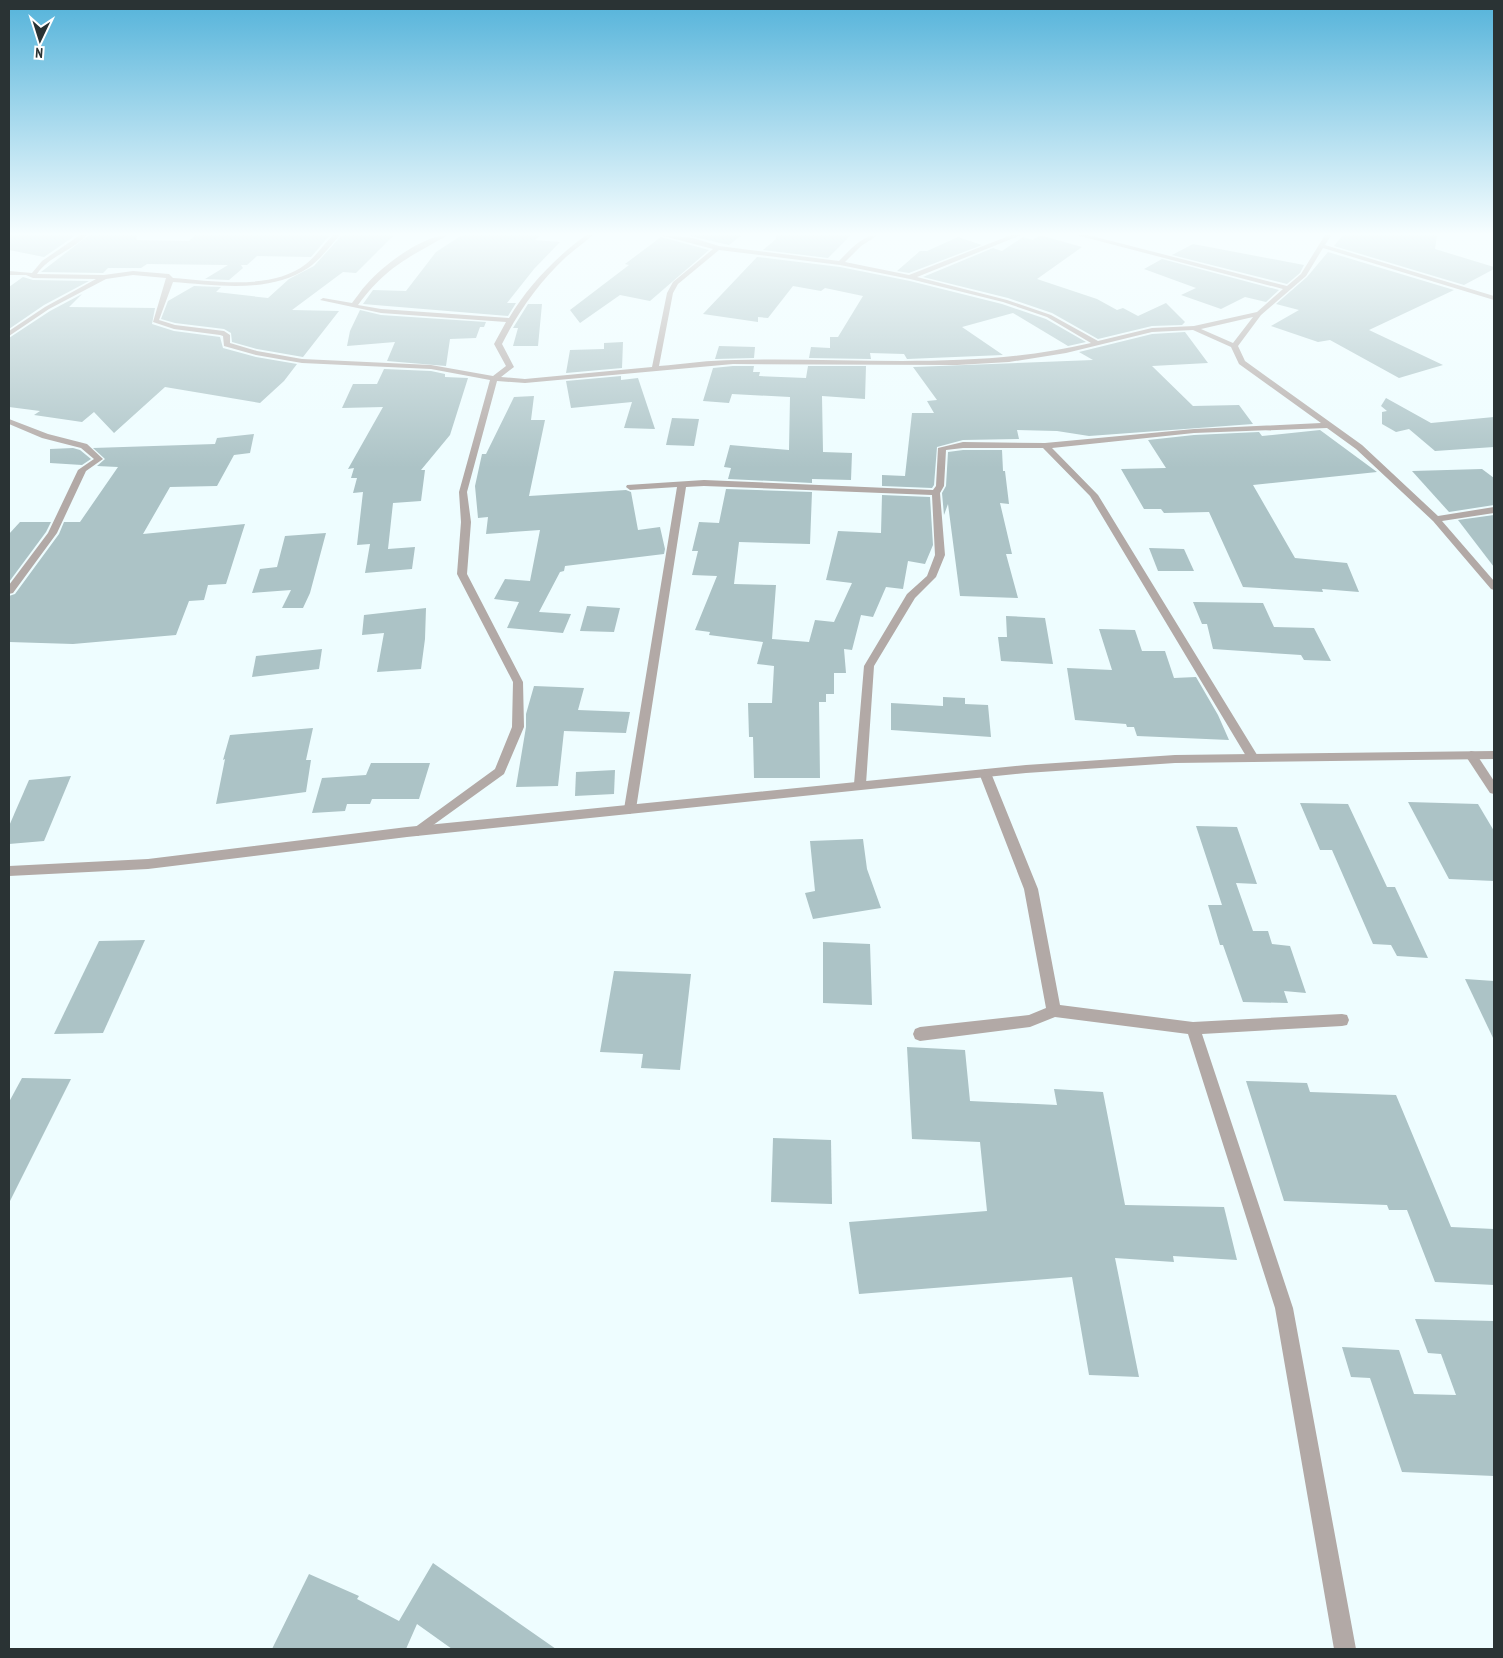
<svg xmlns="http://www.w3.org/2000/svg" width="1503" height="1658" font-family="'PT Sans Narrow',sans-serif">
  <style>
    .building { fill: #acc3c6 }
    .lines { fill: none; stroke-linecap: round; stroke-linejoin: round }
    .minor { fill: #b2a9a6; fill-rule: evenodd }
    .tertiary { fill: #b2a9a6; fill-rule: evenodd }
  </style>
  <rect width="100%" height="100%" fill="#eefdff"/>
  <g class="building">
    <path d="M9,235H76L44,257L9,250Z"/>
    <path d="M89,235H136L137,240L189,241L195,235H330L311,257L257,256L247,265H241L243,268L229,280L205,279L228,265L147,264L141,268H108L103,273L41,272Z"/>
    <path d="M342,235H394L356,273L343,272L292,310L339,311L303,357L257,349L232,342L231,333L224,329L175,323L161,319L168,301L194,286L221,287L216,292L268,298L289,279L314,266Z"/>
    <path d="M462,235H540L535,240L560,242L534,269L507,303H516L508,316L363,304L373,290L406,291L436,252Z"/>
    <path d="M686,235H742L729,245Z"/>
    <path d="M776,235H851L828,258L763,250L776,239Z"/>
    <path d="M1040,235L1082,247L1037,279L1097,299L1117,310L1123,308L1138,316L1166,303L1185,322L1182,325L1152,326L1098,339L1052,313L1008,298L923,277L993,248L1002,251L1023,237L1033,240Z"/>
    <path d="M1343,235H1437L1435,249L1494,267V269L1464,285L1334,246Z"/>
    <path d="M661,237L709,250L650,301L620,295L580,323L570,310L629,265L625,264Z"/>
    <path d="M958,237L982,245L909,273L897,271L920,251H927Z"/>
    <path d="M1193,244L1304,265L1300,273L1287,284L1172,255Z"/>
    <path d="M1328,252L1454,290L1369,330L1443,365L1399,378L1330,340L1318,342L1271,326L1299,310L1276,304L1307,277Z"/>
    <path d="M757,257L840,267L910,281L1002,304L1046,319L1086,342L1068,346L1013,313L962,327L1003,355L907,359L904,354L870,353L871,359L809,358L811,347L830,348V337H838L863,296L825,288L821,291L793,286L768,318L758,317V322L703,314Z"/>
    <path d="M1162,259L1279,290L1266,302L1245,297L1221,309L1181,295L1196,288L1144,269Z"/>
    <path d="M23,277L33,280L89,281L44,305L9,329V287Z"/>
    <path d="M82,294L69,307L155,308L152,324L174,331L220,337L223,348L256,357L297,364L284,381L260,403L165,387L114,433L94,412L82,422L34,415L40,411L9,407V338L50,311Z"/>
    <path d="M528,304H542L538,346H513L518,328H513Z"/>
    <path d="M360,310L381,315L486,322L484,327H480L476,338L450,339L446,366L387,361L395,342L347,346L350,331Z"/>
    <path d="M1185,332L1208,363L1152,366L1193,406L1239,405L1253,424L1089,436L1057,431L1017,430L1019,439L963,440L937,447L934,485L932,488L882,486V475L905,476L912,413H934L927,401L937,400L913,367L1093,360L1079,352L1152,334Z"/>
    <path d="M623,342L622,368L566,373L570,350L604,349V343Z"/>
    <path d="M719,346L755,347L754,358L715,359Z"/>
    <path d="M733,366H754L753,372H760L759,376L806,378L808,366H866L865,399L822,396L823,452L852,453L851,480L812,479V483L728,479L731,468L724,467L730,445L789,450L790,397L732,394L729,403L703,401L713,368Z"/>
    <path d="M384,369L431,371L445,374V377L468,378L450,435L421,470H425L421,501L393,503L388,549L415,547L412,569L365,573L370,544L357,545L363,492L353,493L357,478H351L354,468L348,469L383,407L342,408L353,384H377Z"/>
    <path d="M621,376V380L638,378L655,429L624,428L632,402L571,408L566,381Z"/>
    <path d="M534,396L531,420H545L529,496L626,490L631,492L638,530L660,527L665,549L664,554L565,566L564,571L560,572L539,612L571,614L563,633L507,628L519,602L494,599L505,579L530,581L540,530L486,534L488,517L478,518L475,486L482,454H486L514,397Z"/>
    <path d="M1386,398L1431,423L1494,417V447L1435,451L1409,429L1396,432L1382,424V412L1387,411L1381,406Z"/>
    <path d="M672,418L699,419L694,446L666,445Z"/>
    <path d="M1320,430L1377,472L1253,485L1295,558L1347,563L1359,592L1322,589L1323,592L1243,587L1209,512L1164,513L1161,509H1144L1121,469L1166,468L1148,440L1194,435L1259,432L1262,436Z"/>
    <path d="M254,434L250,453L234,455L217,486L170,487L143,534L245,524L226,584L208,585L204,600L189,601L176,635L73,644L9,642V596L15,594L59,534L64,522H80L118,467L97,466L105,459L93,448L215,444L217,438Z"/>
    <path d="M73,448L80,450L91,459L82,465L50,463V449Z"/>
    <path d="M963,450H1002L1003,471H1005L1009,504L1000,503L1012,554H1006L1018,598L960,596L948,504L944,515L942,493L946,486L948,452Z"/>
    <path d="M1482,469L1494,478V505L1449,512L1412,471Z"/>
    <path d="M726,489L812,492L810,544L739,542L734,584L776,585L772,639L809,642L815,620L834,622L852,583L826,580L838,531L881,533L882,495L930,497L933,545L925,564L908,561L903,589L886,587L873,617L861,615L852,650L844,649L846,673H834V694H826V702H819L820,778H754L753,737H749L748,703H772L774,666L757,664L763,642L709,635L710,632L695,630L717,576L692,575L698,551H692L699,522L719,523Z"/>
    <path d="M1494,515V567L1458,520Z"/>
    <path d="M20,522H51L46,532L9,582V534Z"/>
    <path d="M326,533L310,593L303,608H282L291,590L252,593L260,569L277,567L285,536Z"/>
    <path d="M1149,548L1184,549L1194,571H1158Z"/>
    <path d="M1193,602L1263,603L1274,627L1314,628L1331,661L1304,660L1301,655L1213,649L1207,624H1202Z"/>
    <path d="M587,606L620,608L614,632L580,631Z"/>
    <path d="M426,608L425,639L421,669L377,672L384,633L362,635L364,615Z"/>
    <path d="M1006,616L1045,618L1053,664L1001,661L998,637H1007Z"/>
    <path d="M1099,629L1135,630L1142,651H1165L1174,678L1196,677L1218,715L1229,740L1137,736L1134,727H1127L1126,724L1075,720L1067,668L1112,670Z"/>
    <path d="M322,649L319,669L252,677L256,656Z"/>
    <path d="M534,686L584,688L578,710L630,712L626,733L564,731L558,786L516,787L526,727V714Z"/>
    <path d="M943,697L965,698V704L988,705L991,737L891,730V703L943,706Z"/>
    <path d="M313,728L306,760H311L306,792L216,804L225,759L223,760L230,735Z"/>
    <path d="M371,763H430L419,799H372L370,804H347L345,811L312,813L322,778L366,775Z"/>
    <path d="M615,770L614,794L575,796L576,772Z"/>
    <path d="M71,776L44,841L9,844V826L29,780Z"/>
    <path d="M1408,802L1478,804L1494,831V881L1449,879Z"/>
    <path d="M1300,803L1348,804L1387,887H1395L1428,958L1397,956L1391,945L1373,944L1332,850H1320Z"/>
    <path d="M1196,826L1237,827L1257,884L1236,883L1253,931H1268L1272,944L1290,946L1306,993L1284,991L1288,1003L1243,1002L1223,945H1220L1208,905H1222Z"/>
    <path d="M863,839L867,869L881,908L813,919L805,893L815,891L810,841Z"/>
    <path d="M145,940L103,1033L54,1034L99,941Z"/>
    <path d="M823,942L870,944L872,1005L823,1003Z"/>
    <path d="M614,971L691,974L680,1070L641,1068L643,1054L600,1052Z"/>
    <path d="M1465,979L1494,981V1040Z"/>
    <path d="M907,1047L965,1050L970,1101L1057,1105L1054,1089L1103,1092L1125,1205L1224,1207L1237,1260L1173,1256L1174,1262L1115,1258L1139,1377L1089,1375L1072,1277L859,1294L849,1222L987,1211L980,1142L912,1139Z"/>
    <path d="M22,1078L71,1079L9,1203V1102Z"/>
    <path d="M1246,1081L1307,1083L1310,1092L1396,1095L1451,1227L1494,1229V1285L1435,1282L1407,1210H1389L1387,1205L1284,1201Z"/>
    <path d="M773,1138L831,1140L832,1204L771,1202Z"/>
    <path d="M1415,1319L1494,1321V1476L1402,1472L1370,1378L1351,1377L1342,1347L1399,1350L1414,1394L1456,1395L1441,1354L1428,1353Z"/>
    <path d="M433,1563L556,1649H452L417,1624L406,1649H272L309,1574L359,1596L357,1599L399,1621Z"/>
  </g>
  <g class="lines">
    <g class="minor">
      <path d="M80,235H87C72,251 49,256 37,274L104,275L133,271L169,274L173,278C214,281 271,291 306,264C316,256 324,244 333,235H340C330,246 320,260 308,268C269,294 216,285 173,282L159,320L175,325L224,331L230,335V343L257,351L302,359L431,365L493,376L506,366L494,344L506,322L381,313L320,300L323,298L352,303C357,297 361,290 366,285C382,266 423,235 448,235C408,258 387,266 358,305L381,309L509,318C528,286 555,258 586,235H593C584,243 574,250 566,257C539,282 518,312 502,344L514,367L501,377L525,379L652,367L667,293L673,282L713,249L660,235L693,238L719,246L839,261C850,250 862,235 878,235L861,246L845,262L909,275L1011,235H1021L917,277L1007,300L1051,315L1098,341L1152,328L1194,326L1257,312L1283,289L1076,235H1088L1287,286L1301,274L1325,235H1331L1325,245L1494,296V300L1323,248L1306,276L1261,315L1238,346L1245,361L1362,445L1438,516L1494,507V513L1442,521L1494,581V590L1491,589L1433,521L1356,449L1327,428L1194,433L1052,448L1098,495L1259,758L1253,762L1249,761L1090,496L1043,448H963L946,450L944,486L940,493L945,555L936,577L915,598L874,666L866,784L860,788L854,784L864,666L907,594L927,576L935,555L932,495L704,486L686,487L636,809L630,814L624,809L677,487L630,490L626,487L627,485L704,480L933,490L936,486L938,448L963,442L1045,443L1194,429L1321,423L1239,364L1231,347L1193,330L1152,332L1066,353L1009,362L957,365L733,364L525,383L497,381L467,492L471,522L467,574L523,682L524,727L504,774L418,836L414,834L412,831L414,828L495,769L512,727L513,682L457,574L461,522L459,492L490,380L431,369L302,363L256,355L224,346L223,336L220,335L174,329L153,322L166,278L133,275L106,279L49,309L9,336V331L45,307L96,279L33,278L26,275H9V271L32,273L42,261ZM719,250L840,265L910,279L1003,302L1047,317L1091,343C974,371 854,357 735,360C710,360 684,364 659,366L673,293L678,284ZM1253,317L1233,343L1201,329Z"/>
      <path d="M9,419L48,434L87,444L103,459L86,471L57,533L13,593L9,594V585L48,533L78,470L94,459L81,448L42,438L9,424Z"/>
      <path d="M1471,751L1475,752L1494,781V794L1490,793L1465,755Z"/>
      <path d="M985,769L991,773L1038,889L1060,1005L1193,1022L1342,1014L1347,1015L1349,1020L1347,1025L1342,1026L1202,1034L1293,1308L1356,1649H1334L1275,1308L1188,1034L1055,1017L1030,1027L920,1041L915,1039L913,1034L915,1029L920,1027L1029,1015L1046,1008L1024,889L979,773Z"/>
    </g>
    <path class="tertiary" d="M1494,751V759L1175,763L1026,773L407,837L148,869L9,876V866L148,859L407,827L1026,765L1175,755Z"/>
  </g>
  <linearGradient id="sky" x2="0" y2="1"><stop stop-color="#54b3da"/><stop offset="0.5" stop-color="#f7feff"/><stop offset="1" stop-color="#f7feff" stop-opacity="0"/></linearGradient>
  <rect width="1503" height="468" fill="url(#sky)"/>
  <rect width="1503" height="1658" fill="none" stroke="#2a3334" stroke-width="20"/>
  <g transform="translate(40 40) rotate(184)" stroke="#ffffff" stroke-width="4" paint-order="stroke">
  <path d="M0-4L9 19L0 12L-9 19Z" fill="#2a3334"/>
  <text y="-8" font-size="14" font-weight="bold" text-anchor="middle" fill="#2a3334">N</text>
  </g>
</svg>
